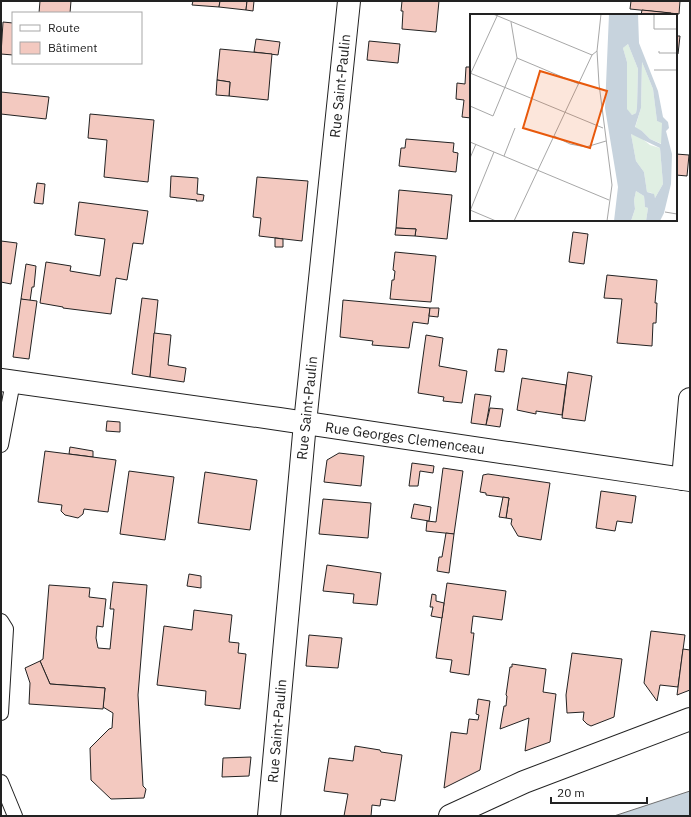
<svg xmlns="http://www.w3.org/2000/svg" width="691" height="817" font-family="'IBM Plex Sans',sans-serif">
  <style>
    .water { fill: #c7d3dd; stroke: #6f6f6f }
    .building { fill: #f3c9c0; stroke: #222 }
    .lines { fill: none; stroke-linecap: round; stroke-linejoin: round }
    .lane-casing { stroke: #222; stroke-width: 16 }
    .street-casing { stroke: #222; stroke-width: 24 }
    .lane { stroke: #fff; stroke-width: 14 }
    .street { stroke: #fff; stroke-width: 22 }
    .labels { text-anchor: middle; stroke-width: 3; stroke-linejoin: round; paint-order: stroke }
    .street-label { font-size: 14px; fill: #222; stroke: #fff }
    .inset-road { fill: none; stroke: #a7a7a7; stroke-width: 1 }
    .view { fill: #e8590c; fill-opacity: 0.15; stroke: #e8590c; stroke-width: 2 }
    .inset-edge { fill: none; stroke: #222; stroke-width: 2 }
  </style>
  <rect width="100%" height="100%" fill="#fff"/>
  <path class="water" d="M690,791V816H614Z"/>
  <g class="building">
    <path d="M40,1H71L70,13H39Z"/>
    <path d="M193,1H220L219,7L192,5Z"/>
    <path d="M220,1H247L246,10L219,7Z"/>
    <path d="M247,1H254L253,11L246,10Z"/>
    <path d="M402,1H439L436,32L402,29L403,11H401Z"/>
    <path d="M631,1H680L679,14L630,9Z"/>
    <path d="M642,10L671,13V15H641Z"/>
    <path d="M3,22L13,23V55L1,54Z"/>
    <path d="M676,36H680L678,54H676Z"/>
    <path d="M256,39L280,42L278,55L254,52Z"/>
    <path d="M369,41L400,44L398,63L367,60Z"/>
    <path d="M220,49L272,54L268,100L229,96L230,82L217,80Z"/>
    <path d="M466,67H471V118L462,117L464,100L456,99L457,83L465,84Z"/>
    <path d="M217,80L230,82L229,96L216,95Z"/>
    <path d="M1,92L49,97L46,119L1,114Z"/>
    <path d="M90,114L154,120L148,182L104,177L107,140L88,138Z"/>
    <path d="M406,139L454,143L453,152L458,153L456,172L399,166L401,148H405Z"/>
    <path d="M676,154L689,155L687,176L676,175Z"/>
    <path d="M171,176L198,178L197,194L204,195L203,201H196L197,200L170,197Z"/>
    <path d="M257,177L308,181L302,241L259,236L261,218L253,217Z"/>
    <path d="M37,183L45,184L43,204L34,203Z"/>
    <path d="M399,190L452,195L447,239L415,236L416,229L396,228Z"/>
    <path d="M79,202L148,211L143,244L133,243L127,280L116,278L111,314L63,308V307L40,303L46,262L71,266L70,271L100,276L105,239L75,235Z"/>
    <path d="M396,228L416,229L415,236L395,235Z"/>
    <path d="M573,232L588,234L584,264L569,262Z"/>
    <path d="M275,238L283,239V247H275Z"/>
    <path d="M1,241L17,243L11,284L1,282Z"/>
    <path d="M395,252L436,256L431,302L390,299L392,280H394L395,271L393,270Z"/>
    <path d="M26,264L36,266L34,287H32L30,301L21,299Z"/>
    <path d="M607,275L657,280L655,303H657L656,323H653L652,346L617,343L622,299L604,298Z"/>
    <path d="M142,298L158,300L150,377L132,374Z"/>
    <path d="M21,299L37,301L29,359L13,357Z"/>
    <path d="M343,300L430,308L428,324L413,322L409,348L372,345L373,341L340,337Z"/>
    <path d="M430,308H439L438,317L429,316Z"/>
    <path d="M154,333L171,335L168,365L186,368L184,382L150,377Z"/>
    <path d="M426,335L443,338L439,366L467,371L462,403L443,401L444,397L418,393Z"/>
    <path d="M498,349L507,350L504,372L495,371Z"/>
    <path d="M568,372L592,376L585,421L562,418Z"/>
    <path d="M522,378L566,385L562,415L536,411V414L517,410Z"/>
    <path d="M475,394L491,396L486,425L471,423Z"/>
    <path d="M490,408L503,409L500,427L486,425Z"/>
    <path d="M107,421L120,422V432L106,431Z"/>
    <path d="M70,447L93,451V457L69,454Z"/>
    <path d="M45,451L116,460L108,512L84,509L83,514L78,518L65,515L61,511L62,505L38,502Z"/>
    <path d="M339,453L364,456L361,486L324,482L327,460Z"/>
    <path d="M412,463L434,466L433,473L420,471L418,486H409Z"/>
    <path d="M443,468L463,471L454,534L426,531L427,521L436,522Z"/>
    <path d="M129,471L174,477L165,540L120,534Z"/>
    <path d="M205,472L257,480L250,530L198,523Z"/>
    <path d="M488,474L550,483L541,540L518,536L511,524L512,519L506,518L509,498L486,495V493L480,492L483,475Z"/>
    <path d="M601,491L636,496L632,523L617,521L615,531L596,528Z"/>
    <path d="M503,497L509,498L506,518L499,517Z"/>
    <path d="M323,499L371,503L368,538L319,534Z"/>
    <path d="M414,504L431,507L429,521L411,518Z"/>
    <path d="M446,533L454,534L449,573L437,571L439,557H442Z"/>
    <path d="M327,565L381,573L377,605L353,603L354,594L323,591Z"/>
    <path d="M189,574L201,576V588L187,586Z"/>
    <path d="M113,582L147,585L138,695L143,786L146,789L144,798L111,799L91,780L90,748L109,729L112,728L113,713L103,707L105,688L50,684L40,661L43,659L49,585L90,588L89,597L106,599L103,627L97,626L96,638L98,648L110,649L114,609H110Z"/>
    <path d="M447,583L506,591L502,620L473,616L471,633H474L469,675L450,672L452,660L436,658Z"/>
    <path d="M432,594L436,595V601L444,603L442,618L431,616L433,607H430Z"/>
    <path d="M194,610L232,615L229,642L239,643L238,653L246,654L240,709L205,705L206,691L157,685L164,626L192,630Z"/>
    <path d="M651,631L685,635L678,687L660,685L657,701L644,683Z"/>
    <path d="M309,635L342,638L338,668L306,666Z"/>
    <path d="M683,649L690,650V690L677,695Z"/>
    <path d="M572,653L622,659L614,717L591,726L587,724L583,720L584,712L567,713L566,695Z"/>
    <path d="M40,661L50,684L105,688L103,709L29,704L30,683L25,668Z"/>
    <path d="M512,664L546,669L543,692L556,694L550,742L525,751L529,718L500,729L504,706H506L507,696L506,695L510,667H512Z"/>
    <path d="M478,699L490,701L480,770L444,788L451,732L467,734L469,719L478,720L479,715L476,714Z"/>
    <path d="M355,746L380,750L381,752L402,755L395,801L381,799L380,806L372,805L371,816H344L348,794L324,791L329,758L353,761Z"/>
    <path d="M251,757L249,776L222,777L223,758Z"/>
  </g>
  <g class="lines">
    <defs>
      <g id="lane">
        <path d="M1,445L13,382"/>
        <path d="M1,621L6,629L1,713"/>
        <path d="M1,782L15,816"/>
      </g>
      <g id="street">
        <path d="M1,380L279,419L690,480"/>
        <path d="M683,479L690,399"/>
        <path d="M269,816L305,423L349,1"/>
        <path d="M450,816L524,782L690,719"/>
      </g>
    </defs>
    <use href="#lane" class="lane-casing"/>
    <use href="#street" class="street-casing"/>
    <use href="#lane" class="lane"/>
    <use href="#street" class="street"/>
  </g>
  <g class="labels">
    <g class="street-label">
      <text transform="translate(340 86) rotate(-84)" y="5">Rue Saint-Paulin</text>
      <text transform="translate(307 408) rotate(-84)" y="5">Rue Saint-Paulin</text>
      <text transform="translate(405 438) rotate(8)" y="5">Rue Georges Clemenceau</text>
      <text transform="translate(277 731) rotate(-85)" y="5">Rue Saint-Paulin</text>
    </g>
  </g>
  <g transform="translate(470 14)">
    <rect width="207" height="207" fill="#fff"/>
    <path d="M158,30L168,55L167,93L166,99L162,101L156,95L157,48L153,34ZM172,48L183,75L187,107L192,108V130L180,125L172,117L165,114L171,94ZM161,120L170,123L180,131L190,134L193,170L185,184L182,179L177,178L174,158L166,147ZM166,177L174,182L175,193L178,194L176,207H161L165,195L164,186Z" fill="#e0efe3"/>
    <path d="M139,0H168L169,29L188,77L193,103L198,108L199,114L196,117L202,140L201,170L194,199L190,207H176L178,194L175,193L174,182L166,177L164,186L165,195L161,207H144L148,173L135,94ZM158,30L168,55L167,93L166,99L162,101L157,95V48L153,34ZM172,48L183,75L187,107L192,109L191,130L180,125L172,117L165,113L171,94ZM161,120L190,134L193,170L185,184L184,180L177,178L174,158L166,147Z" fill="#c7d3dd" fill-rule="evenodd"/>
    <path class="inset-road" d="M23,0L122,41M131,0L127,37L129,70L142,171L137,207M184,0V15H207M41,8L47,44L109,70M189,37V39H207M184,56H207M0,59L133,114M0,61L28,0M0,92L23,102L47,44M84,122L100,130L116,133L136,127M0,128L139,186M34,142L45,114M0,144L6,130M0,196L26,207M0,197L24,138M195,198L207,200M44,207L122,41L127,37"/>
    <path class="view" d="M70,57L137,77L120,134L53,114Z"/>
    <rect width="207" height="207" class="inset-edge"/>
  </g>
  <rect width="691" height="817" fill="none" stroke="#222222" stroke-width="4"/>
  <rect x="12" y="12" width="130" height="52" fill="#ffffff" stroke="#a7a7a7"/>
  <rect x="20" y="25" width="20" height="6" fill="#ffffff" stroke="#a7a7a7"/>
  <text x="48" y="32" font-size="12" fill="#222222">Route</text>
  <rect x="20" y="42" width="20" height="12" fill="#f3c9c0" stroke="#a7a7a7"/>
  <text x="48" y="52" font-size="12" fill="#222222">Bâtiment</text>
  <path d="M551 797v6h96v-6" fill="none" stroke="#222222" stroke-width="2"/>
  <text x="557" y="797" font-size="12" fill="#222222" stroke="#ffffff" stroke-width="3" paint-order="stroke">20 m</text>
</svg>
